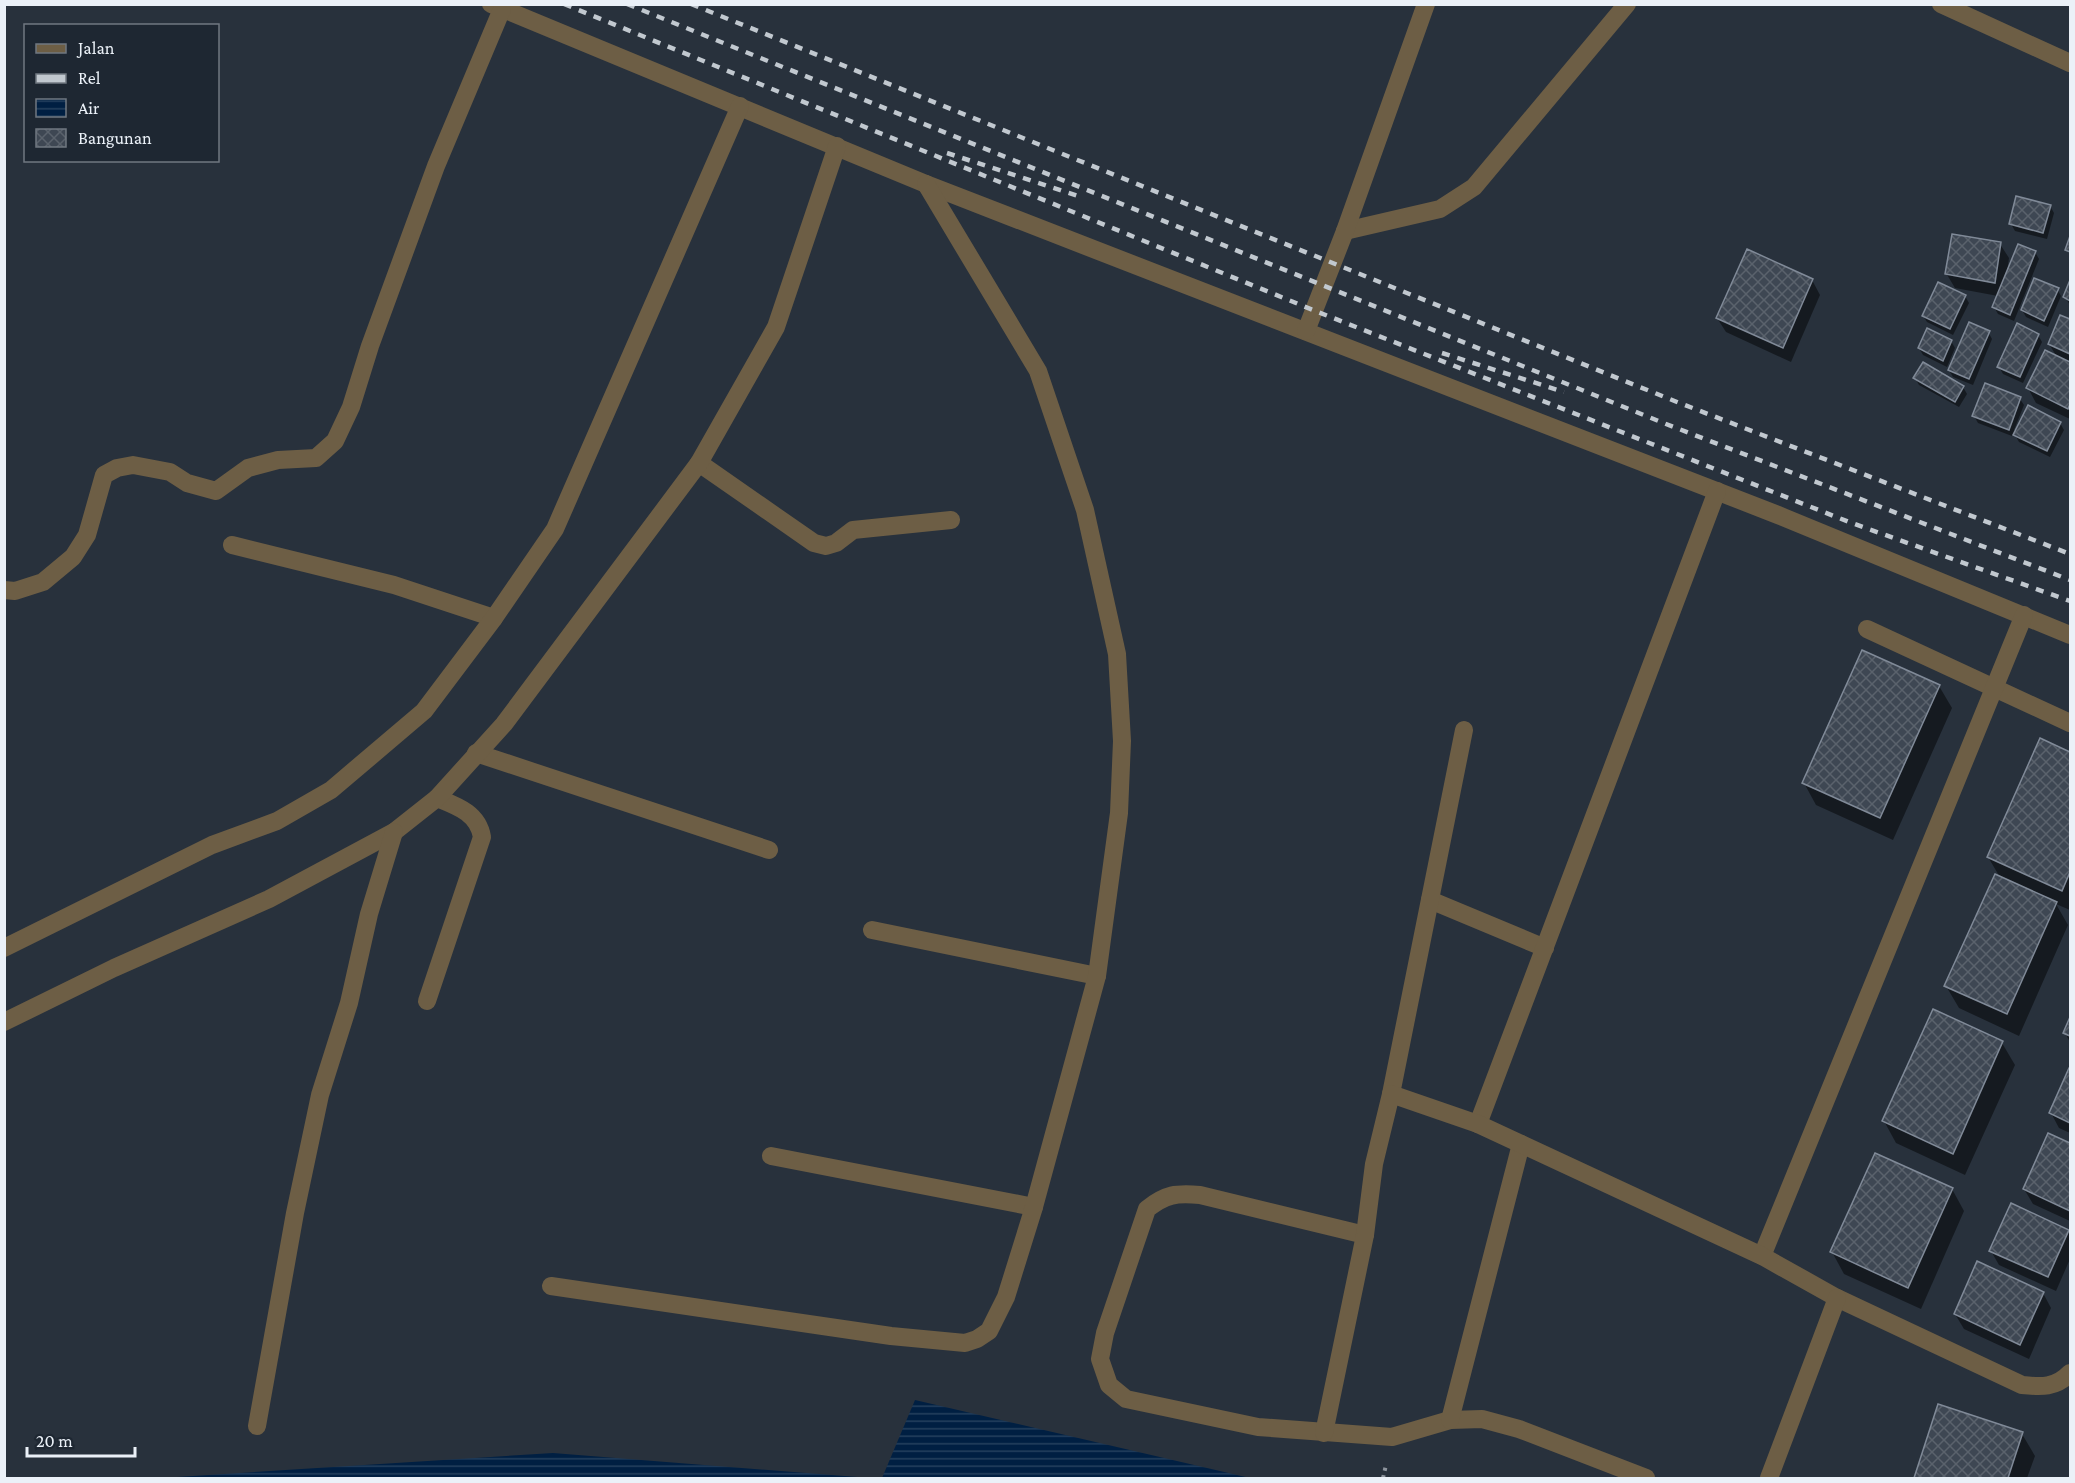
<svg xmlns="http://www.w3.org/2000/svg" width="2075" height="1483" font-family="'Crimson Pro',serif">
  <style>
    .water { fill: url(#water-rules) }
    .shadow { fill: #0007 }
    .building { fill: url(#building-cross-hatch); stroke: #808a98; stroke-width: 1.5 }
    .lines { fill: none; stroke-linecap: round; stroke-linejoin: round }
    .path { stroke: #8d949d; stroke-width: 4; stroke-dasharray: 3 4.5; stroke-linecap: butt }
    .minor { stroke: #6d5e45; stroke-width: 18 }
    .rail { stroke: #c1c8cf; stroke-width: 4.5; stroke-dasharray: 8 8; stroke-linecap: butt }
  </style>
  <defs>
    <pattern id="water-rules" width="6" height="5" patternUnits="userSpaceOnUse" patternTransform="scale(1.5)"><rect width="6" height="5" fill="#001f42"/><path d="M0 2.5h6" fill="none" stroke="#25405e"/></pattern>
    <pattern id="building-cross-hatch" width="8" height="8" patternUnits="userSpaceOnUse" patternTransform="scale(1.5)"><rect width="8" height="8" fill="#3e4753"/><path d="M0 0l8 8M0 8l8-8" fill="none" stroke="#5a626c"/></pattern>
  </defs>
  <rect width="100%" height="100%" fill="#28313c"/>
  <g class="water">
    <path d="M915,1400L1250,1478H882Z"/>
    <path d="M553,1453L870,1478H146H161Z"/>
  </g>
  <g class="shadow">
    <path d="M2050,206L2054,213L2047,239L2015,231L2011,224Z"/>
    <path d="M2000,244L2009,258L2007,272L2035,252L2039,259L2014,321L1998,314L1994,307L1998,296L1955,288L1946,273Z"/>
    <path d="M1812,280L1820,295L1791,362L1726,332L1717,318Z"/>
    <path d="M2070,284V305L2065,297Z"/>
    <path d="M2057,289L2061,296L2048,327L2026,317L2022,310Z"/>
    <path d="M1965,296L1969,303L1953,335L1927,322L1923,316Z"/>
    <path d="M2061,316L2070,321V419L2036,403L2028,388L2057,357L2049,344Z"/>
    <path d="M1988,332L1992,339L1973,385L1953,377L1949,370Z"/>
    <path d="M2038,335L2042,342L2023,383L2003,374L1999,367Z"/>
    <path d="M1951,341L1955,348L1947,367L1923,355L1919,348Z"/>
    <path d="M1915,378L1963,387L1967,394L1959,407L1919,385Z"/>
    <path d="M2020,399L2024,405L2014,430L2060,423L2064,430L2050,457L2019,442L2014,433L2012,436L1978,423L1974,416Z"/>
    <path d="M1939,686L1952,708L1893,840L1816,805L1804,783Z"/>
    <path d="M2041,740L2070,753V910L2056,904L2068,925L2019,1036L1959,1008L1946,986L2001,879L1988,857Z"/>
    <path d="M2070,1020V1042L2065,1033Z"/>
    <path d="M2002,1043L2015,1065L1965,1175L1896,1143L1884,1121Z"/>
    <path d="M2070,1070V1133L2059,1128L2051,1113Z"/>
    <path d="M2049,1135L2070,1144V1221L2033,1204L2024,1189Z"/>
    <path d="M1952,1189L1964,1211L1921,1309L1844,1274L1832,1252Z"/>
    <path d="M2068,1231L2070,1236V1259L2056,1291L1999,1265L1991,1251Z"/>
    <path d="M2043,1293L2051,1308L2029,1359L1964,1329L1955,1314Z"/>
    <path d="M1939,1406L2022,1434L2035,1456L2027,1478H1915Z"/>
  </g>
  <g class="building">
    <path d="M2016,196L2051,205L2043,233L2009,224Z"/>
    <path d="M1952,234L2001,242L1995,283L1945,274Z"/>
    <path d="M2070,236V252L2065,250Z"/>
    <path d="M2018,244L2036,251L2010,315L1992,307Z"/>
    <path d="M1747,249L1813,279L1783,348L1716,318Z"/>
    <path d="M2034,278L2059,288L2044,321L2021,310Z"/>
    <path d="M2070,280V301L2063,297Z"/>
    <path d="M1938,282L1966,295L1950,329L1922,316Z"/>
    <path d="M2060,315L2070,319V354L2048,344Z"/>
    <path d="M1969,322L1990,331L1969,379L1948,370Z"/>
    <path d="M2017,323L2039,334L2020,377L1997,367Z"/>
    <path d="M1927,328L1952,340L1943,361L1918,348Z"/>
    <path d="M2045,350L2070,362V404L2068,409L2026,388Z"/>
    <path d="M1923,362L1964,386L1955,402L1913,378Z"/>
    <path d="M1985,383L2021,397L2009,430L1972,416Z"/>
    <path d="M2028,405L2061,422L2047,451L2013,435Z"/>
    <path d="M1862,650L1940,685L1880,818L1802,783Z"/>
    <path d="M2040,738L2070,752V872L2062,891L1987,857Z"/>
    <path d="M1995,874L2057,902L2007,1014L1944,986Z"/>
    <path d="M1933,1009L2003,1041L1953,1154L1882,1121Z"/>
    <path d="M2070,1017V1036L2063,1033Z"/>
    <path d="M2069,1068H2070V1123L2049,1113Z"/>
    <path d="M2048,1133L2070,1143V1211L2023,1189Z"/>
    <path d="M1875,1153L1953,1188L1908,1288L1830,1252Z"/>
    <path d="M2011,1203L2069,1230L2048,1277L1989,1251Z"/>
    <path d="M1977,1261L2044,1292L2020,1345L1954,1314Z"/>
    <path d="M1938,1404L2023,1432L2008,1478H1914Z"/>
  </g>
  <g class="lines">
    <path class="path" d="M1383,1478L1386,1465"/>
    <g class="minor">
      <path d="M491,4L926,184L1778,515L2070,635"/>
      <path d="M1941,4L2070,63"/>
      <path d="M1345,231L1440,209L1474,187L1627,4"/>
      <path d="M1306,331L1345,231L1426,4"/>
      <path d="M699,463L814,543L826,546L836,543L853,530L951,520"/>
      <path d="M232,545L394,585L494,618"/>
      <path d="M4,590L15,591L43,582L73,557L87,535L104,475L117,468L133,465L170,472L187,483L216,491L248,468L278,460L316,458L335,441L351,407L370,346L436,166L502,9"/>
      <path d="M1867,629L2070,723"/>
      <path d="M476,753L769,850"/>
      <path d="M1430,900L1545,948"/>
      <path d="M872,930L1097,976"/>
      <path d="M4,948L212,845L277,821L331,790L424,711L494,618L555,529L740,106"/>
      <path d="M427,1001L482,837C478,813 457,806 437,798"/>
      <path d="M4,1022L114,968L269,899L394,832L437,798L504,724L699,463L776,327L837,146"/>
      <path d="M1391,1094L1464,730"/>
      <path d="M1478,1124L1717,491"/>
      <path d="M771,1156L1034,1207"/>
      <path d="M1365,1235L1200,1195C1176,1193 1166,1194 1147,1209L1105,1333L1100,1359L1109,1385L1126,1399L1258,1427L1392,1437L1450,1420L1482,1419L1519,1429L1646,1478"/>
      <path d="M1762,1256L2024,615"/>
      <path d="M551,1286L891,1336L965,1343L977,1339L989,1331L1006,1297L1034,1207L1097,976L1119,813L1122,741L1117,654L1085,510L1038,371L926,184"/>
      <path d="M1450,1420L1521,1144"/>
      <path d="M257,1426L295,1213L320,1095L349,1003L369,914L394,832"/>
      <path d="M1324,1433L1365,1235L1374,1164L1391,1094L1478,1124L1521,1144L1762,1256L1837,1298L2022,1385C2041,1387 2056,1388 2070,1373"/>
      <path d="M1769,1478L1837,1298"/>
    </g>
    <g class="rail">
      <path d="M564,4L1313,310L1849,522L2070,601"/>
      <path d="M627,4L1666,424L2070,580"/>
      <path d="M691,4L1677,402L2070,554"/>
      <path d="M947,153L1081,197"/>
      <path d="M1442,353L1564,392"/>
    </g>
  </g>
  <rect width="2075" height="1483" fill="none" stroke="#ebf1f8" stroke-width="12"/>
  <rect x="24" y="24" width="195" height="138" fill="#1e2732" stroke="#707881" stroke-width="1.5"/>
  <rect x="36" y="44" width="30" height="9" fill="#6d5e45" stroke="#707881" stroke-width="1.5"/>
  <text x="78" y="54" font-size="18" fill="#ebf1f8">Jalan</text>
  <rect x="36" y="74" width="30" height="9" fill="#c1c8cf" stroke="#707881" stroke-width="1.5"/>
  <text x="78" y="84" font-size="18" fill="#ebf1f8">Rel</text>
  <rect x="36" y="99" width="30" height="18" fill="url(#water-rules)" stroke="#707881" stroke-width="1.5"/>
  <text x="78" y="114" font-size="18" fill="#ebf1f8">Air</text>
  <rect x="36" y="129" width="30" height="18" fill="url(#building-cross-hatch)" stroke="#707881" stroke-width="1.5"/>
  <text x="78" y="144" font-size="18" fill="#ebf1f8">Bangunan</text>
  <path d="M27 1447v9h108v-9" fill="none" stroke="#ebf1f8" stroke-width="3"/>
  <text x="36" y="1447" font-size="18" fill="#ebf1f8" stroke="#1e2732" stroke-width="4.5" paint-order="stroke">20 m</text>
</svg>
